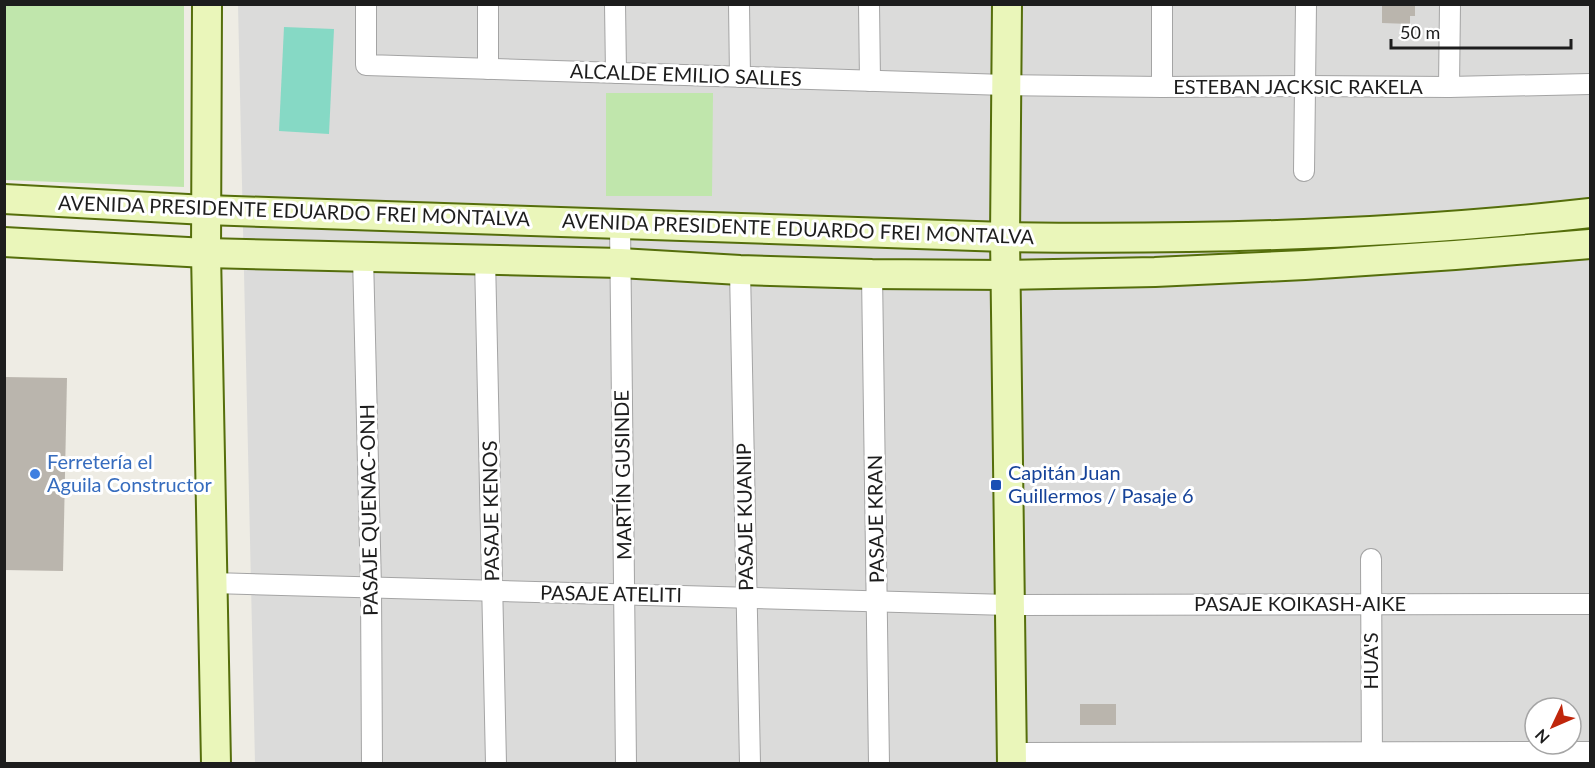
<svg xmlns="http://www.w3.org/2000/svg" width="1595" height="768" font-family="Lato,sans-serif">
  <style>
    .residential { fill: #dbdbda; fill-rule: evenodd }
    .grass { fill: #c0e6ac }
    .pitch { fill: #86d9c5 }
    .building { fill: #bab5ad }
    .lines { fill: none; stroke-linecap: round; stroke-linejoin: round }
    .street-casing { stroke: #a4a4a4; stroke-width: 22 }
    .secondary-casing { stroke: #556e0b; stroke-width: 32 }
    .street { stroke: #fff; stroke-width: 20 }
    .secondary { stroke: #eaf6ba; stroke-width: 28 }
    .shop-dot { fill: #3f7fe0; stroke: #fff; stroke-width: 2 }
    .transit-dot { fill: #1a4fb4; stroke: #fff; stroke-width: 2 }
    .labels { text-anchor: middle; stroke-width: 6; stroke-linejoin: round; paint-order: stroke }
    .street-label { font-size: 20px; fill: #1d1d1d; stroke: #fff }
    .shop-label { font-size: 20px; fill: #366cbe; stroke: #fff; text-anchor: start }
    .transit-label { font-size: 20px; fill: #164399; stroke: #fff; text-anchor: start }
  </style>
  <rect width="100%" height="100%" fill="#eeece4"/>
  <path class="residential" d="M238,5H1590V763H255ZM1535,708H1571V744H1535Z"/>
  <g class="grass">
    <path d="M5,4L184,5V187L5,180Z"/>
    <path d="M606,93H713L712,196H606Z"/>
  </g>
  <path class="pitch" d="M284,27L334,29L329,134L279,131Z"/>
  <g class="building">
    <path d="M1382,4H1415V16H1410V24L1382,23Z"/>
    <path d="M4,377L67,378L63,571L4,570Z"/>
    <rect x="1080" y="704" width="36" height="21"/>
  </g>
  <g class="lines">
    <defs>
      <g id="street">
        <path d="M366,4V65L1006,85L1162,87L1305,86L1449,87L1590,84"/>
        <path d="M615,4L616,73"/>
        <path d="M739,4L740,77"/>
        <path d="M869,4L870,81"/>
        <path d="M1162,4V87"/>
        <path d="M488,69V4"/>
        <path d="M1449,87L1450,4"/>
        <path d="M1304,171L1306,4"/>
        <path d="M620,223L626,764"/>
        <path d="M363,256L371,588L372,764"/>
        <path d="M485,258L496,764"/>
        <path d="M740,270L750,764"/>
        <path d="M872,274L879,764"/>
        <path d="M1371,559L1372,764"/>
        <path d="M212,583L1009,605L1590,604"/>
        <path d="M1011,753L1590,752"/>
      </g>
      <g id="secondary">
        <path d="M207,4L206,253L216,764"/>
        <path d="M1007,4L1005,237L1012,764"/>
        <path d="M4,199L206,210L1005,237C1201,240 1396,235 1590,213"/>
        <path d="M4,242L206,253L620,263L740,270L872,274L1005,275L1155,272L1305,265L1455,255L1590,244"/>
      </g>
    </defs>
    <use href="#street" class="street-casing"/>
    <use href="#secondary" class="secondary-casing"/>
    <use href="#street" class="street"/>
    <use href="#secondary" class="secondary"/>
  </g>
  <circle class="shop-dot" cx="35" cy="474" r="6"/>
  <rect class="transit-dot" x="990" y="479" width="12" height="12" rx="3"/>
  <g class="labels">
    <g class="street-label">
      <text transform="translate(686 75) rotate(2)" y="7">ALCALDE EMILIO SALLES</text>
      <text x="1298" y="94">ESTEBAN JACKSIC RAKELA</text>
      <text transform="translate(294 211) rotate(2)" y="7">AVENIDA PRESIDENTE EDUARDO FREI MONTALVA</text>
      <text transform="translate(798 229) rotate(2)" y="7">AVENIDA PRESIDENTE EDUARDO FREI MONTALVA</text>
      <text transform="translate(623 475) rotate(-91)" y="7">MARTÍN GUSINDE</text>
      <text transform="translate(369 510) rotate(-91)" y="7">PASAJE QUENAC-ONH</text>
      <text transform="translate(491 511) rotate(-91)" y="7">PASAJE KENOS</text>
      <text transform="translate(745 517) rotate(-91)" y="7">PASAJE KUANIP</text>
      <text transform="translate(876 519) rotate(-91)" y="7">PASAJE KRAN</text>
      <text transform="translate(611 594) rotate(1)" y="7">PASAJE ATELITI</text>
      <text x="1300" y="611">PASAJE KOIKASH-AIKE</text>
      <text transform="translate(1371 661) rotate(-90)" y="7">HUA'S</text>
    </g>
    <g class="shop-label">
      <text x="47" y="469">Ferretería el<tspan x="47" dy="23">Aguila Constructor</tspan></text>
    </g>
    <g class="transit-label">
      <text x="1008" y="480">Capitán Juan<tspan x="1008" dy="23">Guillermos / Pasaje 6</tspan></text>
    </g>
  </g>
  <rect width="1595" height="768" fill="none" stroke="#1d1d1d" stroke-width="12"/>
  <g transform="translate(1553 726) rotate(226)"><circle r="28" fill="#ffffff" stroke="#a5a5a5" stroke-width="1.5"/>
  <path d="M0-4.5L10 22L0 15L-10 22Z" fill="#c0260b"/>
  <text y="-9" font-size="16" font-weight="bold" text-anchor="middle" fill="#1d1d1d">N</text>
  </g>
  <path d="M1391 39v9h180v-9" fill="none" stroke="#1d1d1d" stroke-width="3"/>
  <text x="1400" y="39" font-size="18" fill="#1d1d1d" stroke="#ffffff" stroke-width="4.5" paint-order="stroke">50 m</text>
</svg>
